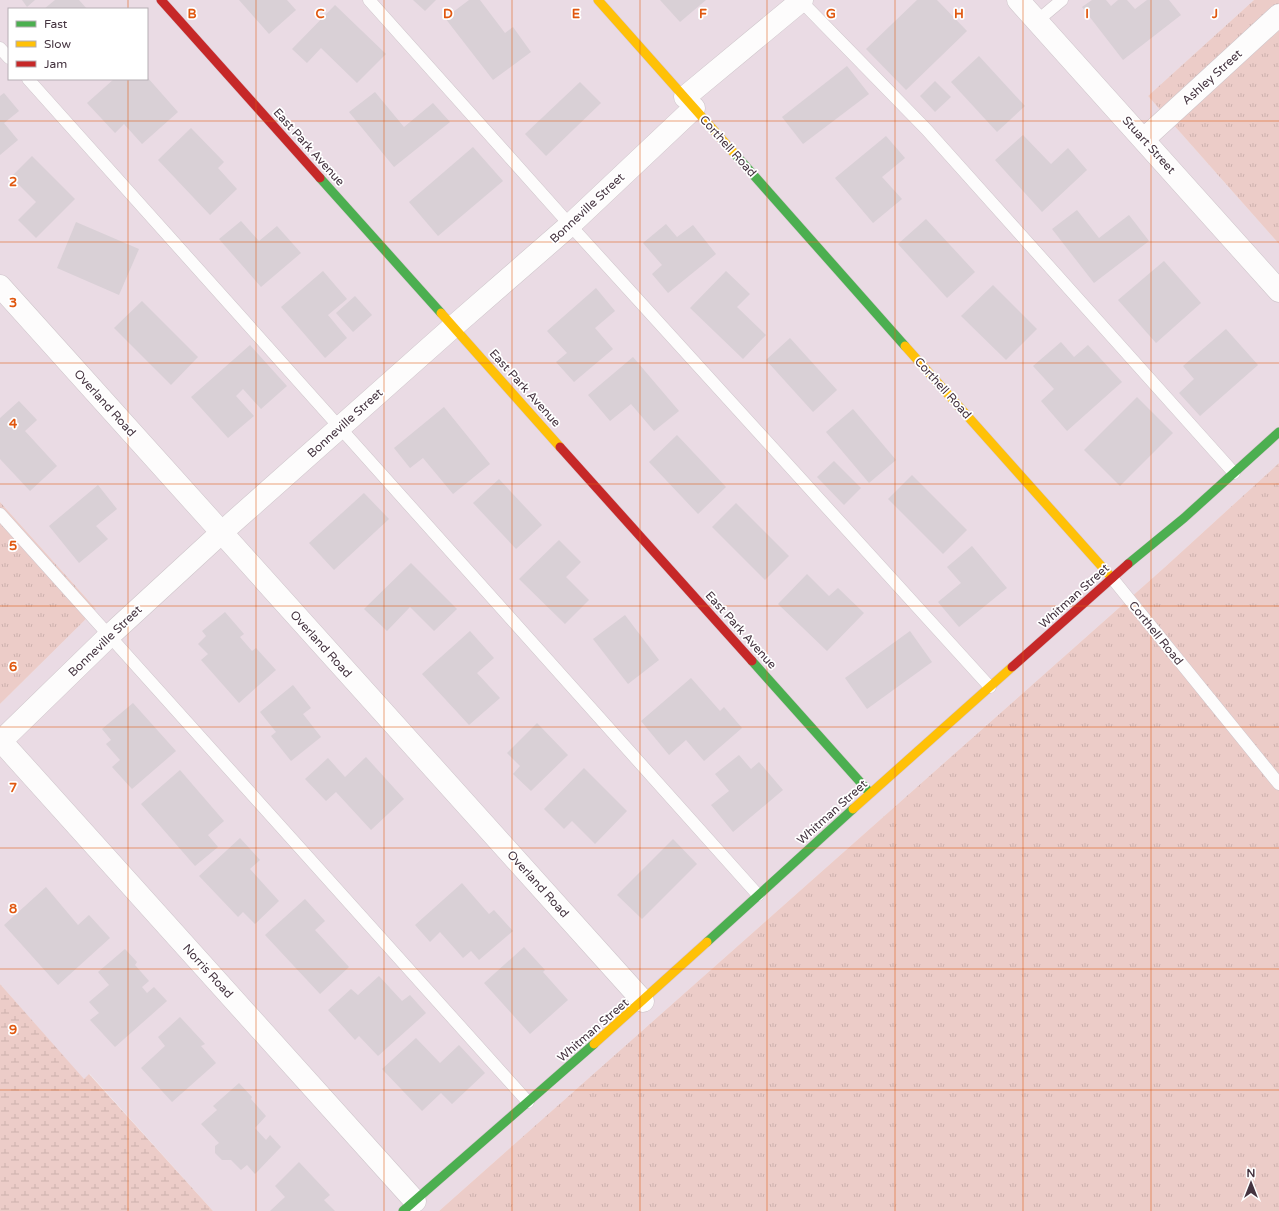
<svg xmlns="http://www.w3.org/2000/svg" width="1279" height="1211" font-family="'Varela Round',sans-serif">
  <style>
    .residential { fill: #eadbe4; fill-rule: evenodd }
    .grass { fill: url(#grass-tufts) }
    .wetland { fill: url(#wetland-marsh) }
    .building { fill: #d9d0d6 }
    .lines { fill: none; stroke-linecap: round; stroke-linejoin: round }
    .lane-casing { stroke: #cec5ca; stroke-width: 13 }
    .street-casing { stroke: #cec5ca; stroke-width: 23 }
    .fast-casing { stroke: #d5c4cd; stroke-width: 10 }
    .slow-casing { stroke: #d5c4cd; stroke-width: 10 }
    .jam-casing { stroke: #d5c4cd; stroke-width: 10 }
    .lane { stroke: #fdfcfc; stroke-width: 12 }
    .street { stroke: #fdfcfc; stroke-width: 22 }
    .fast { stroke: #4caf50; stroke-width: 9 }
    .slow { stroke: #ffc107; stroke-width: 9 }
    .jam { stroke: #c62828; stroke-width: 9 }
    .grid { fill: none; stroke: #e0570f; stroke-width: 1; stroke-opacity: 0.55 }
    .labels { text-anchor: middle; stroke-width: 3.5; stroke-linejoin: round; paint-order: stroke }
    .street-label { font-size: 12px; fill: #453440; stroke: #fff }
    .grid-label { font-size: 13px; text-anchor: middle; font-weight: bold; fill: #e0570f; stroke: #fff; stroke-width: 3.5; stroke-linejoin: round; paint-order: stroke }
  </style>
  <defs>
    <pattern id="grass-tufts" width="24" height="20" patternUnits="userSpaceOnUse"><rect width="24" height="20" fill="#ecccc8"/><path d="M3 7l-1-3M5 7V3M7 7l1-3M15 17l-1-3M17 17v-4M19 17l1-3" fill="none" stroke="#ccb0ad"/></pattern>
    <pattern id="wetland-marsh" width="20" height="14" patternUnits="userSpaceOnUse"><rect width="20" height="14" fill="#ecccc8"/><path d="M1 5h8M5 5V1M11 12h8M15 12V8" fill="none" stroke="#ccb0ad"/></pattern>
  </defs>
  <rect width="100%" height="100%" fill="#f0e8ec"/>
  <path class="residential" d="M0,0H1254L1148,96L1279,244V463L1165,567L439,1211H213L90,1074L84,1080L0,984V704L96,609L0,502ZM9,9H147V79H9Z"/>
  <g class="grass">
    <path d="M1254,0H1279V244L1148,96Z"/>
    <path d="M1279,463V1211H439L1165,567Z"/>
    <path d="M0,502L96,609L0,704Z"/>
  </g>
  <path class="wetland" d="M0,984L84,1079L89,1074L213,1211H0Z"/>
  <g class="building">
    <path d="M22,0H35L27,7Z"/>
    <path d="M55,0H79L87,9H44Z"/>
    <path d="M239,0H287L296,10L269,34Z"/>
    <path d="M413,0H436L425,11Z"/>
    <path d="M469,0H480L505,33L513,27L531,52L493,80L445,18Z"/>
    <path d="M660,0H706L680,22Z"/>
    <path d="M917,0H937L967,31L906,90L866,49Z"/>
    <path d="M1092,0H1106L1111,6L1118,0H1127L1135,9L1147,0H1169L1181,15L1123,60L1082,7Z"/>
    <path d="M335,5L386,54L357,83L321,48L307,63L292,49Z"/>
    <path d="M979,56L1025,106L997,132L951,82Z"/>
    <path d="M847,66L869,94L803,144L782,117Z"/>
    <path d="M147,77L178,112L142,144L124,124L115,133L87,103L114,79H147Z"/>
    <path d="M935,81L951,97L935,112L920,96Z"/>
    <path d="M580,82L601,103L546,156L525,134Z"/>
    <path d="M375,92L404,127L433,103L450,122L394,167L349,112Z"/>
    <path d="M4,93L19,111L4,123L18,140L0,155V96Z"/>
    <path d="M191,128L224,162L218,168L237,189L210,215L158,160Z"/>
    <path d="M1023,135L1051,164L1068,148L1087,170L1042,212L995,160Z"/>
    <path d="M886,136L905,158L882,177L902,199L873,223L835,178Z"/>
    <path d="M473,147L503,181L438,236L409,202Z"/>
    <path d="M32,156L75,199L36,238L18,220L36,202L11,177Z"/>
    <path d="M1077,210L1099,238L1129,215L1149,241L1094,283L1052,229Z"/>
    <path d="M926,219L975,272L947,298L898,244Z"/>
    <path d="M241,221L259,241L277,226L301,253L261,287L219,239Z"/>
    <path d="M76,222L139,249L119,295L57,268Z"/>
    <path d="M666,224L677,237L693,225L716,254L668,293L652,274L662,265L643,243Z"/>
    <path d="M1164,261L1201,303L1156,343L1118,300Z"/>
    <path d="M323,271L347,299L328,315L347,338L325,358L281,307Z"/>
    <path d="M726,271L750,294L737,307L766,335L743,359L690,308Z"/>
    <path d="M993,285L1037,329L1006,360L961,316Z"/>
    <path d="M596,288L615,311L595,328L613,349L574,382L556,362L567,353L547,331Z"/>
    <path d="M355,296L372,315L353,332L336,313Z"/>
    <path d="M142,301L198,357L171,385L114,328Z"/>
    <path d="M1226,329L1258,365L1200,416L1179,393L1194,379L1183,366Z"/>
    <path d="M790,338L837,390L813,412L766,360Z"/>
    <path d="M1061,342L1074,357L1088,345L1122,382L1067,431L1041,401L1054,389L1033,366Z"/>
    <path d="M250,345L287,386L261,409L243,389L236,396L254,416L228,438L191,397Z"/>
    <path d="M633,357L679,411L654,431L631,404L610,421L588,395Z"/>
    <path d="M1137,397L1173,433L1120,486L1084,450Z"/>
    <path d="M19,401L37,420L25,431L57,466L30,491L0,459V418Z"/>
    <path d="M444,407L490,464L453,494L423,458L410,468L394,448Z"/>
    <path d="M853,409L896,460L869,483L826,432Z"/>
    <path d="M677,435L726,487L698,514L649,462Z"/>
    <path d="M834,461L861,488L844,505L817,477Z"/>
    <path d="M912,475L967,530L943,554L888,499Z"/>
    <path d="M499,479L542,525L516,549L473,503Z"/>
    <path d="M98,485L117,509L96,526L108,539L79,563L49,526Z"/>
    <path d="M364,493L389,519L334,570L309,543Z"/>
    <path d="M736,503L789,556L765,580L712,527Z"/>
    <path d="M559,540L581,562L566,577L589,600L565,624L519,579Z"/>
    <path d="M972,546L1007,588L959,627L938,602L961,583L947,567Z"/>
    <path d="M411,563L457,609L434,631L410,607L387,631L364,609Z"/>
    <path d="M807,574L829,596L838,588L864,613L827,651L778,604Z"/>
    <path d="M225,612L244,634L240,637L252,651L256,648L276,670L239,703L201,660L208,654L198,644L206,636L202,631Z"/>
    <path d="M625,615L659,660L628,684L593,639Z"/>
    <path d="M470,631L494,658L477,673L500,698L469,725L422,674Z"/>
    <path d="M910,631L932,662L867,709L845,678Z"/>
    <path d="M691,678L720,711L724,707L742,728L704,761L686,740L669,755L641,721Z"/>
    <path d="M293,685L311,708L303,714L321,737L291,761L271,736L276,732L260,712Z"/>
    <path d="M133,703L176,751L132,789L112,767L120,760L106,744L111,740L102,729Z"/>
    <path d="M537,723L568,755L531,791L513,774L520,766L507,753Z"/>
    <path d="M739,755L751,769L759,762L783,790L733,832L711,805L729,791L715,774Z"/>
    <path d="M366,757L404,799L371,830L336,792L326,801L305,779L328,758L345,777Z"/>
    <path d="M584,768L627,811L595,844L572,821L564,829L544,809Z"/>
    <path d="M180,770L224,821L208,835L218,847L195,866L141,804Z"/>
    <path d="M240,838L260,860L250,869L279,901L255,924L243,912L238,917L199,876Z"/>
    <path d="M673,839L697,864L642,919L617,895Z"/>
    <path d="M462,883L489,914L494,910L513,931L479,960L471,951L463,958L440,932L430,942L415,925Z"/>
    <path d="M46,887L78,925L89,915L110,938L58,985L4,925Z"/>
    <path d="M305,899L325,921L315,930L349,967L320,994L265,935Z"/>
    <path d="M524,947L545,970L543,972L568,1000L530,1034L484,983Z"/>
    <path d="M125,949L137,962L135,965L149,981L142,987L147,993L154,987L167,1001L115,1047L90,1020L99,1013L89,1002L109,985L98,972Z"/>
    <path d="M379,976L402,1001L410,995L426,1013L378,1056L359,1036L355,1040L328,1010L351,989L358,995Z"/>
    <path d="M180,1017L205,1044L201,1046L216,1063L172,1102L141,1068L165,1046L158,1037Z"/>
    <path d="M416,1038L440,1063L459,1045L485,1073L452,1104L441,1093L422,1111L382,1069Z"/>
    <path d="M239,1083L252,1097L251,1099L266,1116L255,1128L266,1140L270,1135L281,1147L255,1174L247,1165L241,1170L231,1160H222L215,1153V1146L219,1143L201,1124L217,1110L213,1106Z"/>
    <path d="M299,1162L330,1195L324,1200L335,1211H270L285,1197L275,1186Z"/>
  </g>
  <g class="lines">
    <defs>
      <g id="lane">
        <path d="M369,0L570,225L990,687"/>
        <path d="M801,1L926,129L1234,473"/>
        <path d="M1037,21L1062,0"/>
        <path d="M0,48L9,58"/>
        <path d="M28,79L758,895"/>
        <path d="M0,514L528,1102"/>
        <path d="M1112,578L1279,784"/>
      </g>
      <g id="street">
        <path d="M1018,0L1279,291"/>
        <path d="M685,97L802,0"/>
        <path d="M1144,139L1279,15"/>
        <path d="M0,286L643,1001"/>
        <path d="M1,741L415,1201"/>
        <path d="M0,742L109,636L221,533L454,326L570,225L694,108"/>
      </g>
      <g id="fast">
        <path d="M734,153L905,346"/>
        <path d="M320,178L441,313"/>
        <path d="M1128,564L1184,518L1279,432"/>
        <path d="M752,661L870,793"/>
        <path d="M707,942L853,809"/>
        <path d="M403,1211L594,1044"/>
      </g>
      <g id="slow">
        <path d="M598,0L734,153"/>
        <path d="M441,313L560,447"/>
        <path d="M905,346L1112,578"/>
        <path d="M853,809L1012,667"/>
        <path d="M594,1044L707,942"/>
      </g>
      <g id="jam">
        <path d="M161,0L320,178"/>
        <path d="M560,447L752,661"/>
        <path d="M1012,667L1128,564"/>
      </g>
    </defs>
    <use href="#lane" class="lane-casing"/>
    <use href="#street" class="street-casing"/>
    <use href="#fast" class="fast-casing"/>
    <use href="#slow" class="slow-casing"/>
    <use href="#jam" class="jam-casing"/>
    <use href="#lane" class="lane"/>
    <use href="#street" class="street"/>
    <use href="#fast" class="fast"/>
    <use href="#slow" class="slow"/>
    <use href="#jam" class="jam"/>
  </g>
  <path class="grid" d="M128,0V9M256,0V1211M384,0V1211M512,0V1211M640,0V1211M767,0V1211M895,0V1211M1023,0V1211M1151,0V1211M128,79V1211M0,121H1279M0,242H1279M0,363H1279M0,484H1279M0,606H1279M0,727H1279M0,848H1279M0,969H1279M0,1090H1279"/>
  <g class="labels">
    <g class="street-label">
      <text transform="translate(1212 77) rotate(-42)" y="4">Ashley Street</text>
      <text transform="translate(1149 145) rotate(48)" y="4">Stuart Street</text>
      <text transform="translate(728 146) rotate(48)" y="4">Corthell Road</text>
      <text transform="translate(309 147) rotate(48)" y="4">East Park Avenue</text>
      <text transform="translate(587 208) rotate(-43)" y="4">Bonneville Street</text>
      <text transform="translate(525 388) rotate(48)" y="4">East Park Avenue</text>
      <text transform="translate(943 388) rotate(48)" y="4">Corthell Road</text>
      <text transform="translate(105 403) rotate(48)" y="4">Overland Road</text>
      <text transform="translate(345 423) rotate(-42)" y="4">Bonneville Street</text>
      <text transform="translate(1074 596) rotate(-42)" y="4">Whitman Street</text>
      <text transform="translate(741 630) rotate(48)" y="4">East Park Avenue</text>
      <text transform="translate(1156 633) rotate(51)" y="4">Corthell Road</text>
      <text transform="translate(105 641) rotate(-44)" y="4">Bonneville Street</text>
      <text transform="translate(321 644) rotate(48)" y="4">Overland Road</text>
      <text transform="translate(832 812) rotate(-42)" y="4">Whitman Street</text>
      <text transform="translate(538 884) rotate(48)" y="4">Overland Road</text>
      <text transform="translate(208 971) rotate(48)" y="4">Norris Road</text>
      <text transform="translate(593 1030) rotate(-41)" y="4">Whitman Street</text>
    </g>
  </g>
  <g class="grid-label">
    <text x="192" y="18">B</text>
    <text x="320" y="18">C</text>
    <text x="448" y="18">D</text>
    <text x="576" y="18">E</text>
    <text x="703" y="18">F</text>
    <text x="831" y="18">G</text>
    <text x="959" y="18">H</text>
    <text x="1087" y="18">I</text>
    <text x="1215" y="18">J</text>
    <text x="13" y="186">2</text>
    <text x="13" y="307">3</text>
    <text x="13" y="428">4</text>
    <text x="13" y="550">5</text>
    <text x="13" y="671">6</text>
    <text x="13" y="792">7</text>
    <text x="13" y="913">8</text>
    <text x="13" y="1034">9</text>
  </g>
  <rect x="8" y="8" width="140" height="72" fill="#ffffff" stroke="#b5aeb3"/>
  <rect x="16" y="21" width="20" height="6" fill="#4caf50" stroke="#b5aeb3"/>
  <text x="44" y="28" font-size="12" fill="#453440">Fast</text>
  <rect x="16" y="41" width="20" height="6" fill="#ffc107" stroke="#b5aeb3"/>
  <text x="44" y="48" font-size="12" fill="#453440">Slow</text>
  <rect x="16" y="61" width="20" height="6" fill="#c62828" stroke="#b5aeb3"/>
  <text x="44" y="68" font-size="12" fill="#453440">Jam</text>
  <g transform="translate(1251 1183)" stroke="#ffffff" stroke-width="3" paint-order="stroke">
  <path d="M0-3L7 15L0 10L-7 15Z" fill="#453440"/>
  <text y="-6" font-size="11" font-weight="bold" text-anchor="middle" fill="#453440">N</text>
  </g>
</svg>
